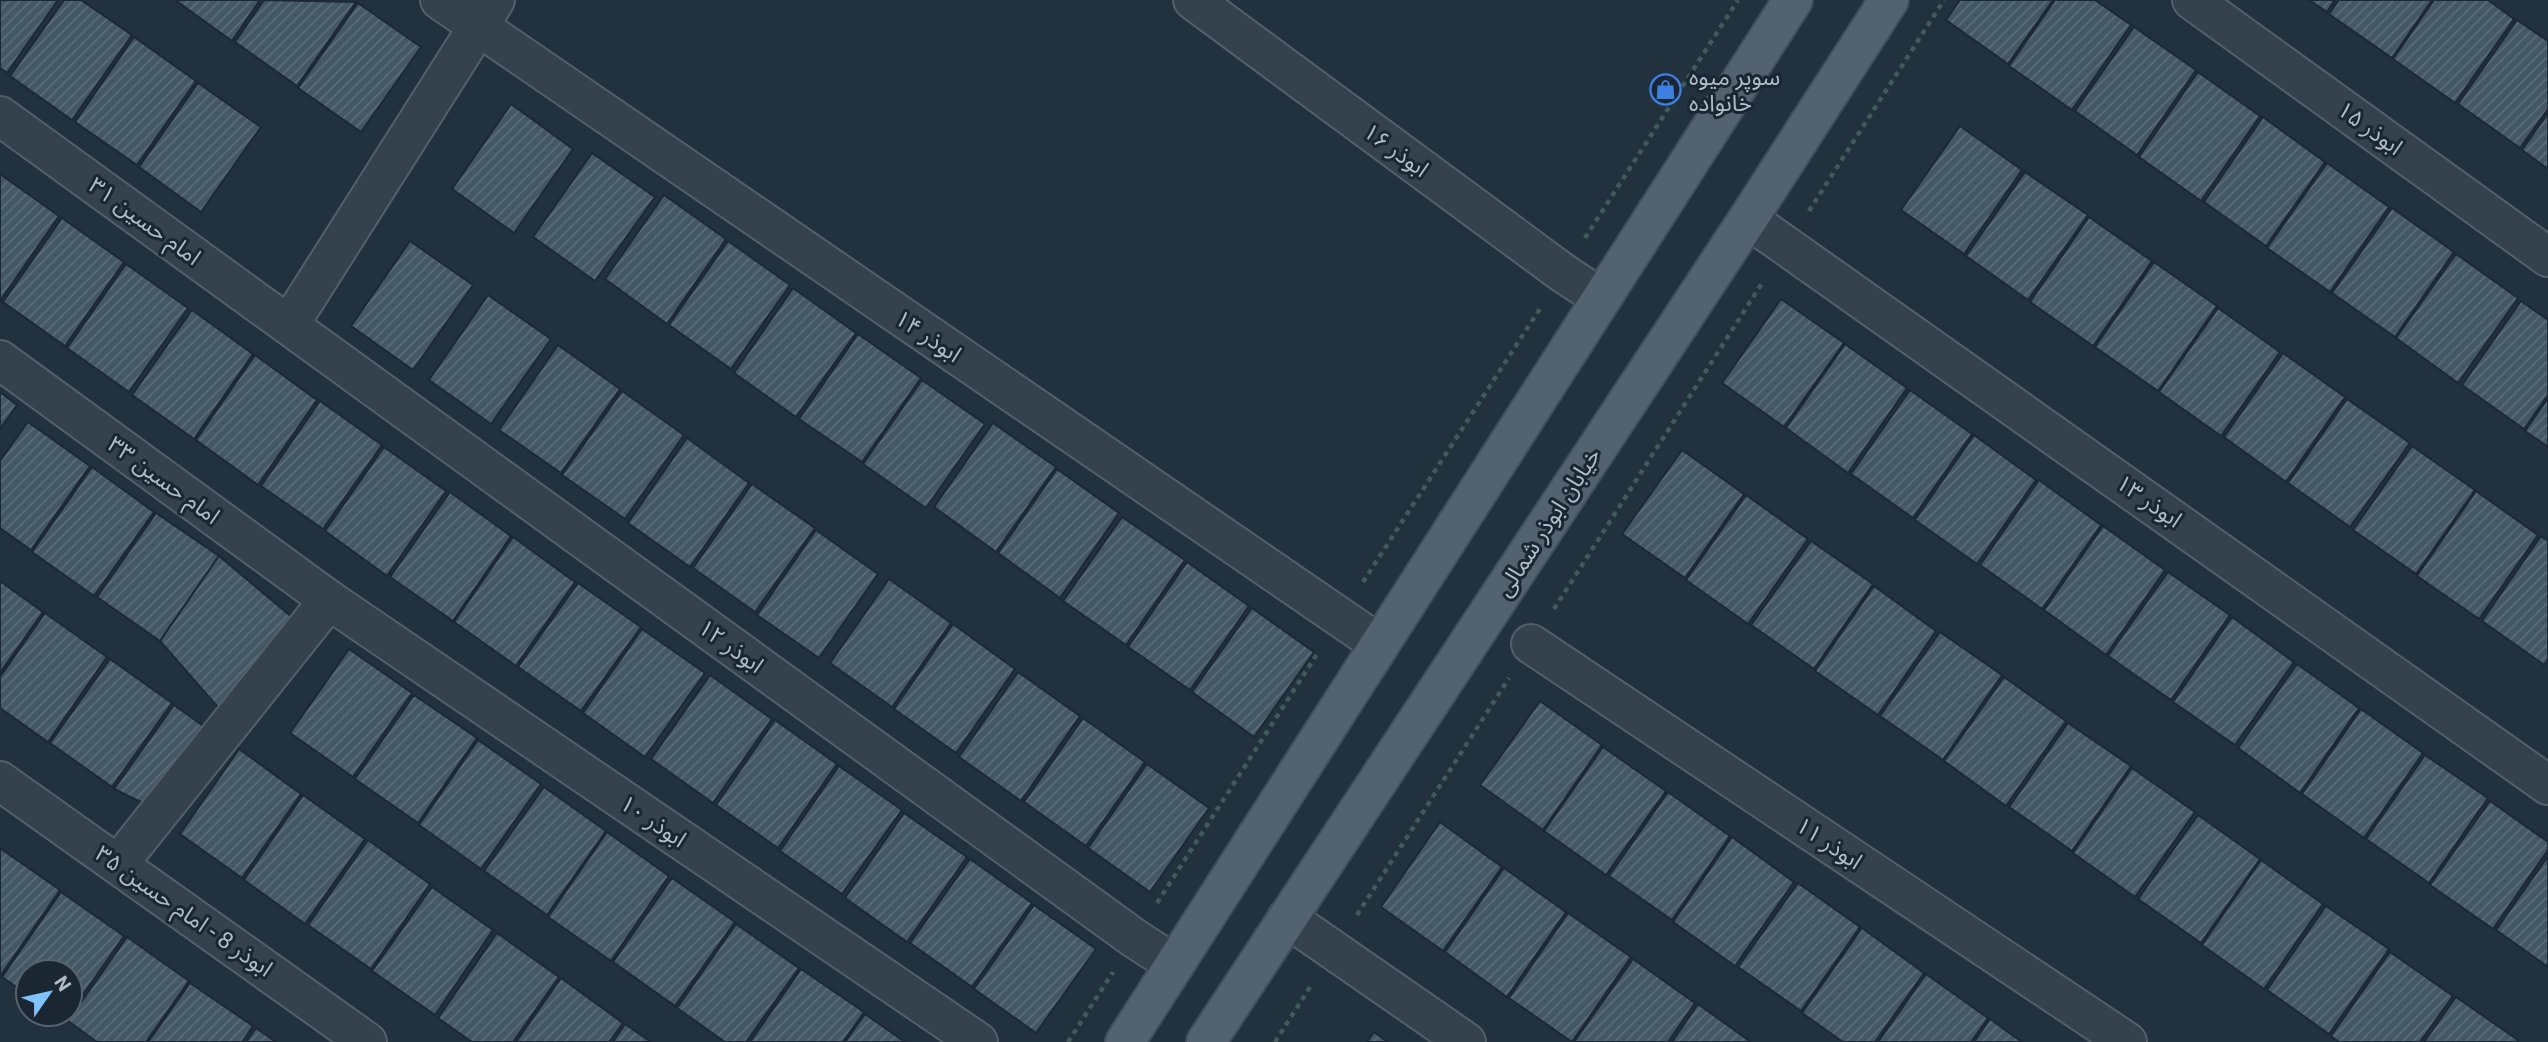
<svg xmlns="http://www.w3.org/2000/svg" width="2548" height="1042" font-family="Roboto,'Noto Sans Arabic',sans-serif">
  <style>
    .building { fill: url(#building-hatch); stroke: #1c2935; stroke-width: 2 }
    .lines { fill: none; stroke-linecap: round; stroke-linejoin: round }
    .minor-casing { stroke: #53606c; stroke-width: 42 }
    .major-casing { stroke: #414e5a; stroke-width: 42 }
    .path { stroke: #405b5a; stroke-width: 4.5; stroke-dasharray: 5 5; stroke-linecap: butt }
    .minor { stroke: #35424e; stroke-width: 38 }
    .major { stroke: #52626e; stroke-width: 38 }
    .labels { text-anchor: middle; stroke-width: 6; stroke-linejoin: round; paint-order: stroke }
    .poi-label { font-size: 23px; fill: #b0bdc9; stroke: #1a2733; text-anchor: start }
    .street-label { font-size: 23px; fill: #b0bdc9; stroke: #1a2733 }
  </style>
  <defs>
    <pattern id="building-hatch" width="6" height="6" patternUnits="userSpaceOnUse" patternTransform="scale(1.75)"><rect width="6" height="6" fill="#445764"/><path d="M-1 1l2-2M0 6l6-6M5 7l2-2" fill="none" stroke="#5c6d79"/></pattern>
  </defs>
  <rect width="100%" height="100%" fill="#21313e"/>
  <g class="building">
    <path d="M0,0H58L7,73L0,68Z"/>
    <path d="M64,0H81L132,35L72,120L10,76Z"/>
    <path d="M175,0H260L232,41Z"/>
    <path d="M264,0L356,2L297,86L235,42Z"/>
    <path d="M1960,0H2053L2008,64L1946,20Z"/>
    <path d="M2055,0H2095L2131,25L2072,110L2009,66Z"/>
    <path d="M2309,0H2335L2327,12Z"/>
    <path d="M2339,0H2432L2392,58L2329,14Z"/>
    <path d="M2434,0H2488L2514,19L2455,103L2393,59Z"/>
    <path d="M358,3L421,47L361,132L298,88Z"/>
    <path d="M2517,20L2548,41V109L2520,148L2458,104Z"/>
    <path d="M2134,27L2196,70L2137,155L2075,111Z"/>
    <path d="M134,37L196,81L137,165L75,122Z"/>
    <path d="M2198,72L2260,116L2201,201L2139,157Z"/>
    <path d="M198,83L261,127L201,212L139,167Z"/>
    <path d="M511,104L573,149L514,233L452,189Z"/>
    <path d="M2548,113V169L2522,150Z"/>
    <path d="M2263,117L2325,162L2266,246L2204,202Z"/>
    <path d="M1960,126L2022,170L1964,254L1901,210Z"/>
    <path d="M592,153L655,197L595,281L533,237Z"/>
    <path d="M2327,163L2389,207L2330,292L2267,248Z"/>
    <path d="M2025,172L2088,215L2028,300L1966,256Z"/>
    <path d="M0,174L59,216L0,301Z"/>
    <path d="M664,195L726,239L667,324L605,279Z"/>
    <path d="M2392,208L2454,252L2395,337L2332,293Z"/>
    <path d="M2089,217L2152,261L2093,346L2030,302Z"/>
    <path d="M62,218L124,262L65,346L3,302Z"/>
    <path d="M410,241L473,285L413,370L351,326Z"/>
    <path d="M728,241L790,285L731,369L669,325Z"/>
    <path d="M2456,254L2518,298L2458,383L2396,338Z"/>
    <path d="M2154,262L2217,306L2158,391L2095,347Z"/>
    <path d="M126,264L188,308L129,392L67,348Z"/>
    <path d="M793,288L856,333L796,417L734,373Z"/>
    <path d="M488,295L551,339L491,424L429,380Z"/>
    <path d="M1781,299L1844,343L1784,427L1722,383Z"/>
    <path d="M2521,301L2548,320V395L2524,429L2462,385Z"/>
    <path d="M2218,308L2280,352L2221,436L2159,392Z"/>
    <path d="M192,310L253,354L194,439L132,395Z"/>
    <path d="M858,334L921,378L862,462L799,419Z"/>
    <path d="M1845,344L1907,388L1848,473L1786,428Z"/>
    <path d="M558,345L620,389L561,473L499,430Z"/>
    <path d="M2283,353L2345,397L2286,482L2224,437Z"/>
    <path d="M255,355L317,400L258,485L196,440Z"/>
    <path d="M922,380L985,424L926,508L863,464Z"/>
    <path d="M1910,390L1972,434L1913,518L1851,474Z"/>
    <path d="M622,391L684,435L625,519L562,475Z"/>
    <path d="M0,392L17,405L0,429Z"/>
    <path d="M2548,398V447L2525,431Z"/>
    <path d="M2347,399L2410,443L2350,527L2288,483Z"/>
    <path d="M320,401L382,445L323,529L261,486Z"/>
    <path d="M28,422L90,466L31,550L0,528V461Z"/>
    <path d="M993,423L1056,467L996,552L934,507Z"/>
    <path d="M1974,435L2036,480L1977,564L1915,520Z"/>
    <path d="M687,438L749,483L690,567L628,523Z"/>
    <path d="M2412,446L2475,490L2416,574L2353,530Z"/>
    <path d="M384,447L446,491L387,576L325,531Z"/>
    <path d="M1682,450L1744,494L1685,578L1622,534Z"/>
    <path d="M92,467L154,512L94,596L32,552Z"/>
    <path d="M1057,469L1119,513L1060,598L998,553Z"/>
    <path d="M2039,480L2101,525L2042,609L1980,565Z"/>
    <path d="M752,484L815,528L755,612L693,568Z"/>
    <path d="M2476,491L2538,535L2479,619L2417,576Z"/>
    <path d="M450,492L511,536L453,621L390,577Z"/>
    <path d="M1746,495L1808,539L1748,624L1686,580Z"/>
    <path d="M156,513L219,556L160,641L97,597Z"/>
    <path d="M1122,517L1185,560L1126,645L1063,601Z"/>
    <path d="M2103,526L2165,570L2106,655L2044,610Z"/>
    <path d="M816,530L878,574L819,658L757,615Z"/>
    <path d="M2541,536L2548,541V659L2544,665L2482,621Z"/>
    <path d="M513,537L575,582L516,666L454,622Z"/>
    <path d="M1811,541L1873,584L1814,669L1751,625Z"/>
    <path d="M219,556L293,618L222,712L160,641Z"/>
    <path d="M1187,562L1249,606L1190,690L1128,647Z"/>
    <path d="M2168,572L2230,615L2171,700L2108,656Z"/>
    <path d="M889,579L951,623L892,707L830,663Z"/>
    <path d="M0,581L43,612L0,673Z"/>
    <path d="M578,583L641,627L581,711L518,667Z"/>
    <path d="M1874,586L1936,631L1878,715L1815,671Z"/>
    <path d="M1252,608L1314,652L1254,737L1192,692Z"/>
    <path d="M45,613L107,657L48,742L0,708V677Z"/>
    <path d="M2232,617L2294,662L2235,745L2173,702Z"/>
    <path d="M953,624L1015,669L956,753L894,709Z"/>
    <path d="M642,629L705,673L645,757L583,713Z"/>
    <path d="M1940,632L2002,675L1943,760L1880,716Z"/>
    <path d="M349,649L412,693L353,777L290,733Z"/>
    <path d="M110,659L172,703L112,787L50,743Z"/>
    <path d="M2297,664L2359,708L2300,793L2238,748Z"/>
    <path d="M1018,672L1080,716L1021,801L959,757Z"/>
    <path d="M710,675L772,719L713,803L651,759Z"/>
    <path d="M2004,677L2066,721L2006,806L1944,761Z"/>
    <path d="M414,695L477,738L418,823L355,779Z"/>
    <path d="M1540,701L1602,745L1543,830L1480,785Z"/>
    <path d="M174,705L213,733L153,808L114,789Z"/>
    <path d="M2361,709L2423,753L2364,838L2302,794Z"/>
    <path d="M1083,718L1145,762L1086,846L1024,802Z"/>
    <path d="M775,720L837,764L778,848L716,805Z"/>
    <path d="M2068,723L2131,766L2072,851L2009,807Z"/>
    <path d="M478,740L541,784L481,869L419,825Z"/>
    <path d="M1603,747L1666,791L1606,875L1544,831Z"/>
    <path d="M239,749L301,794L242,878L180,834Z"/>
    <path d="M2425,755L2488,798L2429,883L2366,839Z"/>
    <path d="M1147,764L1209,808L1150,892L1088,848Z"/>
    <path d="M839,766L902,810L842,894L780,851Z"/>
    <path d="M2132,768L2195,812L2135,897L2073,853Z"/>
    <path d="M544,787L606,831L547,915L484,871Z"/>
    <path d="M1668,792L1730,836L1672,920L1609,876Z"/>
    <path d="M303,795L365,839L305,924L244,880Z"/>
    <path d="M2490,801L2548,842V850L2493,929L2430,885Z"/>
    <path d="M904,813L967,857L907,942L845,898Z"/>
    <path d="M2198,815L2260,859L2201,943L2138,899Z"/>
    <path d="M1440,822L1502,867L1443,951L1381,907Z"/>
    <path d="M607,832L669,876L611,961L548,917Z"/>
    <path d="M1732,837L1794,882L1735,966L1673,922Z"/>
    <path d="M368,840L430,884L371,969L308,925Z"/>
    <path d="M0,848L60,890L1,975L0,974Z"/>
    <path d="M2548,856V967L2496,930Z"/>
    <path d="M970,859L1032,903L972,987L910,943Z"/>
    <path d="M2261,860L2323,904L2264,989L2202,945Z"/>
    <path d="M1504,868L1566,912L1507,997L1445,952Z"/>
    <path d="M672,878L735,922L675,1006L613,962Z"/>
    <path d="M1798,883L1860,927L1801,1011L1738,967Z"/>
    <path d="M432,887L493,930L435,1015L372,971Z"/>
    <path d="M61,892L124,936L70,1013V972H28V995L2,977Z"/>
    <path d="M1034,905L1096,949L1036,1033L974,989Z"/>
    <path d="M2326,906L2389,949L2329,1034L2267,990Z"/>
    <path d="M1568,913L1631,957L1572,1042L1509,998Z"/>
    <path d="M736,924L799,968L746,1042H725L677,1008Z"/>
    <path d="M1862,928L1924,973L1875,1042H1843L1802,1013Z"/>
    <path d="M497,933L559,977L513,1042H472L438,1018Z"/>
    <path d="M127,937L189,981L146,1042H97L68,1021Z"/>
    <path d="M2390,952L2453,996L2420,1042H2339L2331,1036Z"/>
    <path d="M1633,959L1695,1003L1668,1042H1574Z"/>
    <path d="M801,969L864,1012L843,1042H750Z"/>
    <path d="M1926,974L1988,1018L1971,1042H1878Z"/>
    <path d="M561,978L623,1023L609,1042H516Z"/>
    <path d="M190,983L253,1026L242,1042H148Z"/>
    <path d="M2456,997L2518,1040L2517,1042H2424Z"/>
    <path d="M1698,1004L1751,1042H1672Z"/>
    <path d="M865,1014L905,1042H845Z"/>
    <path d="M1990,1019L2022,1042H1974Z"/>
    <path d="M625,1024L651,1042H613Z"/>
    <path d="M256,1028L276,1042H246Z"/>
    <path d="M1374,1032L1388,1042H1367Z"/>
  </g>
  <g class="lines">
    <defs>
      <g id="minor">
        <path d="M440,0L1379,644"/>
        <path d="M1193,0L1563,273L1601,298"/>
        <path d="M2192,0L2548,257"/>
        <path d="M0,116L1134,938L1174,964"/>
        <path d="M1748,219L2548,785"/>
        <path d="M289,325L495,0"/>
        <path d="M0,360L329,600L978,1042"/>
        <path d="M1531,644L2127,1042"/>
        <path d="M0,781L367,1042"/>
        <path d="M118,864L329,600"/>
        <path d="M1287,918L1466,1042"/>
      </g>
      <g id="major">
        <path d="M1125,1042L1793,0"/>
        <path d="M1206,1042L1748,219L1889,0"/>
      </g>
    </defs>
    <use href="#minor" class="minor-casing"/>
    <use href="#major" class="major-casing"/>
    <g class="path">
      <path d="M1809,211L1944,0"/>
      <path d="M1585,238L1738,0"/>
      <path d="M1363,582L1541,307"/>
      <path d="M1554,609L1764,280"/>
      <path d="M1157,903L1319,651"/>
      <path d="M1357,915L1509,678"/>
      <path d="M1068,1042L1113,972"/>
      <path d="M1275,1042L1310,987"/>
    </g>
    <use href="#minor" class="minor"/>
    <use href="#major" class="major"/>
  </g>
  <defs>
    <symbol id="shop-ring" viewBox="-11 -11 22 22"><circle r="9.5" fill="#1a2733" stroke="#3f7fe0" stroke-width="1.5"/><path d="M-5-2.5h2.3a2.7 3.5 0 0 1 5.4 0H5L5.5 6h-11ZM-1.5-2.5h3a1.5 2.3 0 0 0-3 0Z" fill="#3f7fe0"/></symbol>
  </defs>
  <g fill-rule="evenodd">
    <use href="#shop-ring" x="1648" y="72" width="35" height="35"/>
  </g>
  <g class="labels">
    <g class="poi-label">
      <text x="1689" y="85">سوپر میوه<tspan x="1689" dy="26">خانواده</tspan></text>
    </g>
    <g class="street-label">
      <text transform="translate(2370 128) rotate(36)" y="8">ابوذر ۱۵</text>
      <text transform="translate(1396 150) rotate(36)" y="8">ابوذر ۱۶</text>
      <text transform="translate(145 221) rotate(36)" y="8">امام حسین ۳۱</text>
      <text transform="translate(928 336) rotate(34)" y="8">ابوذر ۱۴</text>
      <text transform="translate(164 480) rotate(36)" y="8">امام حسین ۳۳</text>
      <text transform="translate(2149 501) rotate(35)" y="8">ابوذر ۱۳</text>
      <text transform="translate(1548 522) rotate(-57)" y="8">خیابان ابوذر شمالی</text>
      <text transform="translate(731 646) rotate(36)" y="8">ابوذر ۱۲</text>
      <text transform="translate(653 821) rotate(34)" y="8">ابوذر ۱۰</text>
      <text transform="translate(1829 843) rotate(34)" y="8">ابوذر ۱۱</text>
      <text transform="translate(184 911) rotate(35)" y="8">ابوذر 8 - امام حسین ۳۵</text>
    </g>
  </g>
  <g transform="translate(49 993) rotate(56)"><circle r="33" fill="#1a2733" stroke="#56636f" stroke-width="2"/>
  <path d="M0-5L12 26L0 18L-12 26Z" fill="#7fc2ff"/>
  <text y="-10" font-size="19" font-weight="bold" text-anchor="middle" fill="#b0bdc9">N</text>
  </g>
</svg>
